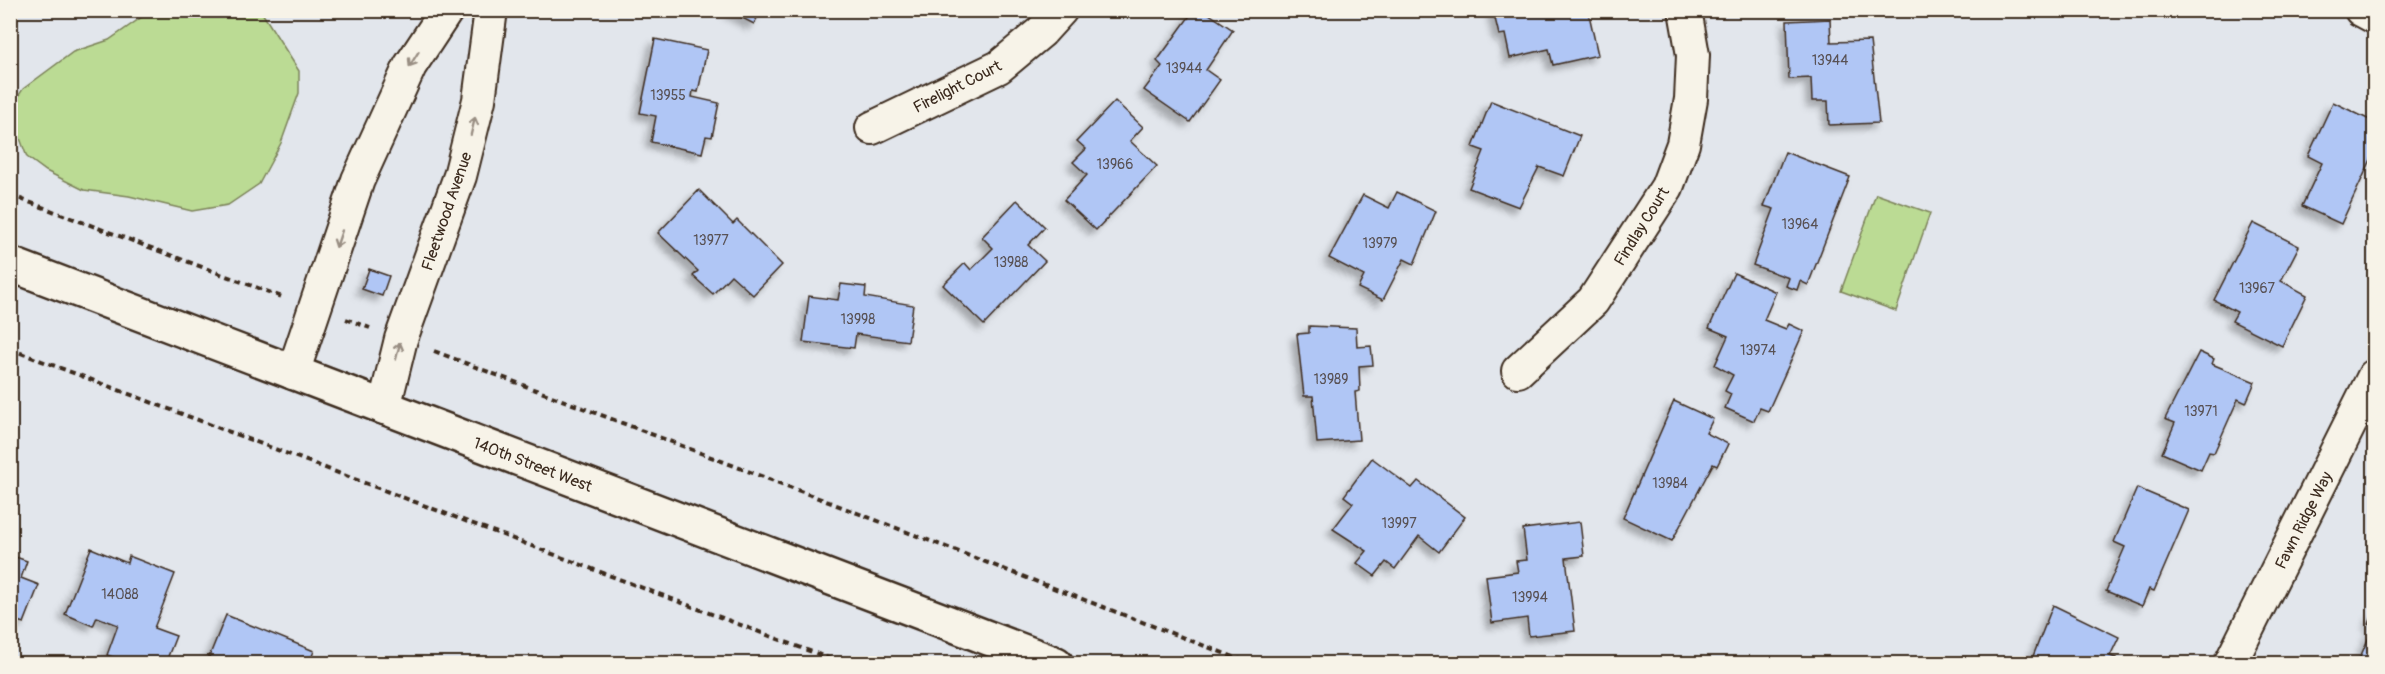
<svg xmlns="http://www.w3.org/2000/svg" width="2385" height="674" font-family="Pangolin,sans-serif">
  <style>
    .green { fill: #bbdb94; stroke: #7b8259; stroke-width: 1.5 }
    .building { fill: #b0c6f5; stroke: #3b2a1e; stroke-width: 1.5; filter: url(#shadow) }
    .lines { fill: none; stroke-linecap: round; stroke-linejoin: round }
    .street-casing { stroke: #3b2a1e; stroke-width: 36 }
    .secondary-casing { stroke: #3b2a1e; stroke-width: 38 }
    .path { stroke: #3b2a1e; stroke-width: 4; stroke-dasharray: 6 4.5; stroke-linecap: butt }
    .street { stroke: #f7f3e8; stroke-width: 32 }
    .secondary { stroke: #f7f3e8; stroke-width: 33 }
    .oneway { stroke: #998e83 }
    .labels { text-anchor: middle; stroke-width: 4.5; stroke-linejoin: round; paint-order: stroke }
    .number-label { font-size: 14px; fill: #585154 }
    .street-label { font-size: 16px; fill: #3b2a1e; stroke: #f7f3e8 }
  </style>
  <defs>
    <filter id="shadow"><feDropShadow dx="-5.5" dy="5.5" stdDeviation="3" flood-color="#0004"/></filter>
  </defs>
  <rect width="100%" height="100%" fill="#e2e6ec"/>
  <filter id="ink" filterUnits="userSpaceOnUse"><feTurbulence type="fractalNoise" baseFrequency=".0167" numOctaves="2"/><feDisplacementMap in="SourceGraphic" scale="12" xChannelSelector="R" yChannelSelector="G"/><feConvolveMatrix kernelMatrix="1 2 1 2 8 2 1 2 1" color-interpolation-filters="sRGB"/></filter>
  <g filter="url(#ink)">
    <g class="green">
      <path d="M152,10L261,11L299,71V93L281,143L259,184L228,205L192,211L129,196L84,190L46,171L27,157L14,122L15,101L23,89L73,52L109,40Z"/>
      <path d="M1876,194L1930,213L1896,311L1841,291Z"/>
    </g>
    <g class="building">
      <path d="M727,10H761L754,24Z"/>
      <path d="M1194,10H1203L1233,30L1206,70L1220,80L1190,122L1144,90L1162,66L1157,61Z"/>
      <path d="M1493,10H1588L1598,55L1553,65L1549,49L1510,58L1505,34L1499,35Z"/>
      <path d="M1830,19L1831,42L1870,41L1879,123L1829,125L1828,101H1812L1811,78L1789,79L1787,21Z"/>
      <path d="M655,39L707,50L698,92L693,91L692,97L719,103L712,137L706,136L702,153L651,142L656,116L640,113Z"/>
      <path d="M1115,101L1143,127L1130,141L1157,166L1096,230L1064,200L1087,175L1073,162L1086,149L1077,141Z"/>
      <path d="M1491,101L1580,136L1564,176L1539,167L1519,207L1469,188L1484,151L1473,147Z"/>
      <path d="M2333,102L2374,122V153L2341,224L2302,206L2322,163L2308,156Z"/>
      <path d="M1785,152L1850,177L1808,285L1800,281L1797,290L1786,286L1789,278L1753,265L1774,209L1764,206Z"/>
      <path d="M699,190L733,224L737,220L782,265L753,295L731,275L713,294L693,276L698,271L658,233Z"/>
      <path d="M1397,192L1436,211L1414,264L1404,259L1383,300L1358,288L1364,276L1329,258L1363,195L1389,208Z"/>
      <path d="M1017,200L1045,227L1028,245L1045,261L984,325L943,285L965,263L971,270L993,248L982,237Z"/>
      <path d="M2253,223L2299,246L2281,281L2307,295L2282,346L2232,321L2237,312L2214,300Z"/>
      <path d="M369,269L389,276L382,296L362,289Z"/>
      <path d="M1734,273L1776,292L1764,320L1786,329L1789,324L1804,331L1768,411L1760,408L1754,421L1725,408L1731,394L1725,391L1733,375L1715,365L1728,336L1709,328Z"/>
      <path d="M841,284L866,287L865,297L913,305L908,341L856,334L854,348L803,342L809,296L838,300Z"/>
      <path d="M1309,326L1356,328L1357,347L1371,346L1373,365L1359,366L1360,391L1355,392L1359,440L1317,443L1313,396H1304L1297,334L1309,333Z"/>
      <path d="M2199,352L2214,359L2212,364L2255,382L2246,403L2238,399L2214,453L2209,452L2201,470L2162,453L2175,423L2165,419Z"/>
      <path d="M1674,401L1713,419L1706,433L1728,444L1717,466L1713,464L1672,541L1623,518Z"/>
      <path d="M1372,458L1412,488L1418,481L1465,517L1439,552L1419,536L1395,569L1386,562L1375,576L1357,563L1367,551L1333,529L1353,503L1344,496Z"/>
      <path d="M2137,488L2189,510L2154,591L2149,589L2142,606L2106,591L2125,547L2114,542Z"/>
      <path d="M1580,522L1584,556L1566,558L1575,631L1529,636L1527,618L1492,623L1486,576L1518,572L1516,561L1527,560L1523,529Z"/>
      <path d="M91,548L127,563L129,556L175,574L154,628L176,636L165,664H133L107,655L118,625L97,617L93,626L65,614Z"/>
      <path d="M10,555L27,561L21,578L39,585L24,623L10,619Z"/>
      <path d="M2053,605L2119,637L2110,656L2116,658L2113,664H2030Z"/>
      <path d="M2374,612V664H2357L2374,626L2369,624Z"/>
      <path d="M226,615L314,651L309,664L207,662Z"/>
    </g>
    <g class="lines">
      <defs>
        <g id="street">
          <path d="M2361,10L2374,17"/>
          <path d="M872,128L999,67L1041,32L1061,10"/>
          <path d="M1518,371L1593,301L1667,187L1683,144L1691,99L1693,55L1685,10"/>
          <path d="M293,373L358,180L410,66L447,10"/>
          <path d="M384,408L401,339L460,176L479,100L491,10"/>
          <path d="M2230,664L2374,376"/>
        </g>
        <path id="secondary" d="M10,264L1056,664"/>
      </defs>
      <use href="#street" class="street-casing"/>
      <use href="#secondary" class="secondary-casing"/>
      <g class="path">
        <path d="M10,195L282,297"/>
        <path d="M346,319L370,328"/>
        <path d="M10,349L844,664"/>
        <path d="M434,351L1252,664"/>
      </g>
      <use href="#street" class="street"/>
      <use href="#secondary" class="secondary"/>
    </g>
    <defs><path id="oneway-shaft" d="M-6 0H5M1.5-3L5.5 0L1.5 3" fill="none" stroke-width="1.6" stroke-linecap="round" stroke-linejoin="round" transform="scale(1.5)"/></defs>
    <g class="oneway">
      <use href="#oneway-shaft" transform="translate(414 59) rotate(122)"/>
      <use href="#oneway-shaft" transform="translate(473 126) rotate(-76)"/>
      <use href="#oneway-shaft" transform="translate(339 239) rotate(109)"/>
      <use href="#oneway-shaft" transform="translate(398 351) rotate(-76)"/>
    </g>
  </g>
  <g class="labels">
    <g class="number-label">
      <text x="1830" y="65">13944</text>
      <text x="1184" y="73">13944</text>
      <text x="668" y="100">13955</text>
      <text x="1115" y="169">13966</text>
      <text x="1800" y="229">13964</text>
      <text x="711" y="245">13977</text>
      <text x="1380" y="248">13979</text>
      <text x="1011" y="267">13988</text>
      <text x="2257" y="293">13967</text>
      <text x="858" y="324">13998</text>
      <text x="1758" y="355">13974</text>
      <text x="1331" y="384">13989</text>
      <text x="2201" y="416">13971</text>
      <text x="1670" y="488">13984</text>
      <text x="1399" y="528">13997</text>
      <text x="120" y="599">14088</text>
      <text x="1530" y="602">13994</text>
    </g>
    <g class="street-label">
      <text transform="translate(957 86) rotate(-27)" y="6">Firelight Court</text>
      <text transform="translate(446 211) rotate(-71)" y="6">Fleetwood Avenue</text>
      <text transform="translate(1641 226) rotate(-58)" y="6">Findlay Court</text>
      <text transform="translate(533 464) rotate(21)" y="6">140th Street West</text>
      <text transform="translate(2303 520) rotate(-63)" y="6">Fawn Ridge Way</text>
    </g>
  </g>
  <rect width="2385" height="674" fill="none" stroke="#f7f3e8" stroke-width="36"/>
  <rect x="18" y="18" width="2349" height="638" fill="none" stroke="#3b2a1e" stroke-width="2" filter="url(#ink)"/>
</svg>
